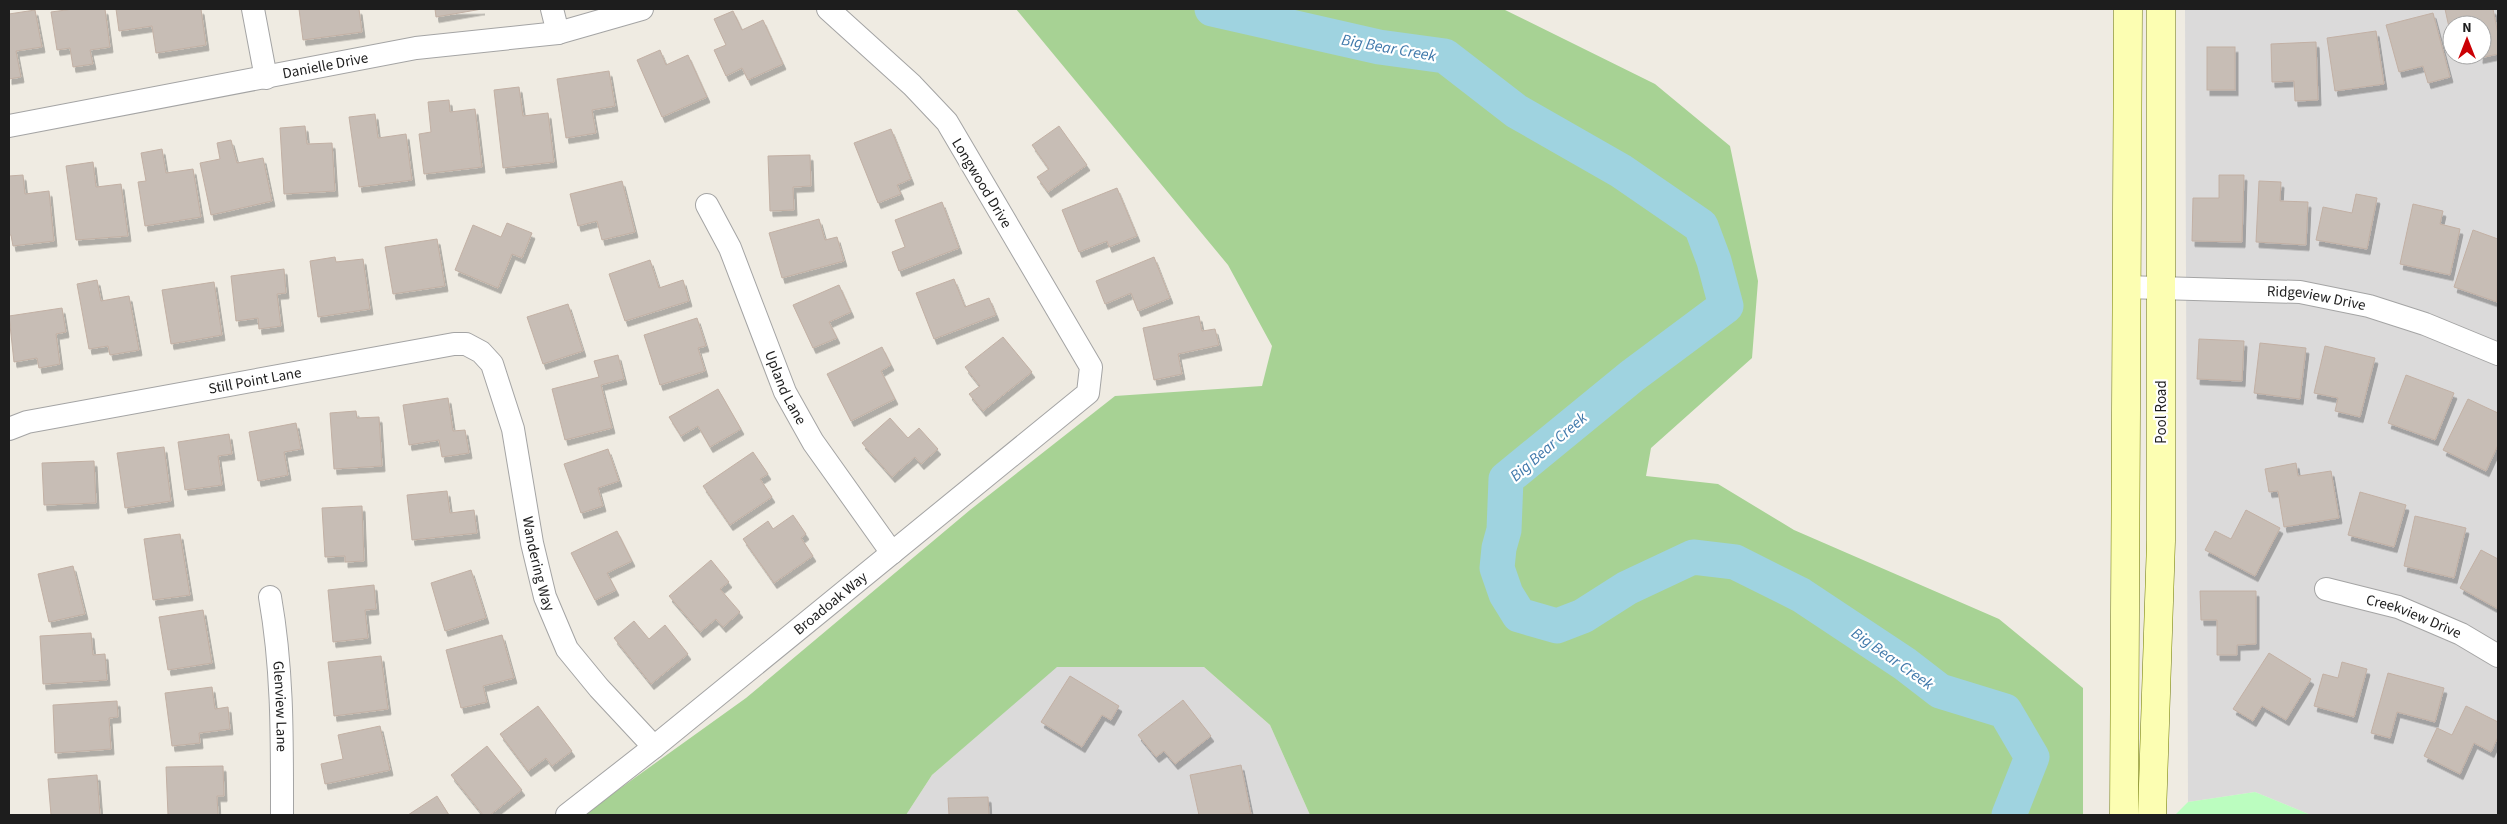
<svg xmlns="http://www.w3.org/2000/svg" width="2507" height="824" font-family="'Source Sans 3',sans-serif">
  <style>
    .residential { fill: #dbdada; fill-rule: evenodd }
    .forest { fill: #a7d294 }
    .park { fill: #bbfdbf }
    .lines { fill: none; stroke-linecap: round; stroke-linejoin: round }
    .river { stroke: #9fd3e0; stroke-width: 35 }
    .building { fill: #c7bdb5; stroke: #c2b0a4; filter: url(#shadow) }
    .minor-casing { stroke: #a4a4a4; stroke-width: 24 }
    .secondary-casing { stroke: #6e7900; stroke-width: 29 }
    .minor { stroke: #fff; stroke-width: 22 }
    .secondary { stroke: #fcfeb2; stroke-width: 28 }
    .labels { text-anchor: middle; stroke-width: 4.5; stroke-linejoin: round; paint-order: stroke }
    .street-label { font-size: 15px; fill: #1d1d1d; stroke: #fff }
    .water-label { font-size: 16px; font-style: italic; fill: #4079ab; stroke: #fff }
  </style>
  <defs>
    <filter id="shadow"><feDropShadow dx="3" dy="5.5" stdDeviation="0" flood-color="#0004"/></filter>
  </defs>
  <rect width="100%" height="100%" fill="#efebe2"/>
  <g class="residential">
    <path d="M2185,9H2498V815H2311L2255,792L2188,802ZM2452,25H2482V55H2452Z"/>
    <path d="M1056,667H1204L1270,725L1310,815H906L932,775Z"/>
  </g>
  <path class="forest" d="M1016,9H1503L1655,84L1730,146L1758,281L1752,358L1651,448L1646,476L1718,484L1794,530L1999,619L2083,688V815H1310L1270,725L1204,667H1057L932,775L906,815H583L746,698L970,510L1115,396L1262,386L1272,346L1228,265Z"/>
  <path class="park" d="M2255,792L2311,815H2175L2188,802Z"/>
  <g class="lines">
    <path class="river" d="M1212,9L1379,47L1445,56L1516,111L1621,171L1701,226L1714,261L1726,306L1632,376L1506,479L1504,530L1499,548L1497,568L1506,594L1519,615L1557,626L1583,616L1627,588L1693,557L1735,562L1801,595L1905,664L1940,691L2005,711L2032,757L2009,815"/>
  </g>
  <g class="building">
    <path d="M73,9H105L110,47L90,50L93,64L73,67L70,48L57,50L51,12Z"/>
    <path d="M116,9H201L206,45L156,53L152,26L119,31Z"/>
    <path d="M299,9H359L362,32L303,40Z"/>
    <path d="M435,9H482L436,17Z"/>
    <path d="M2445,9H2493L2498,34V54L2480,58L2482,25H2452V41Z"/>
    <path d="M35,10L42,47L16,51L21,77L9,79V14Z"/>
    <path d="M733,11L742,30L763,20L783,64L748,80L742,68L726,76L714,50L726,45L714,19Z"/>
    <path d="M2433,13L2450,77L2428,83L2423,66L2399,72L2386,25Z"/>
    <path d="M2376,31L2384,84L2335,91L2327,38Z"/>
    <path d="M2316,42L2318,100L2295,101L2294,81L2272,82L2271,44Z"/>
    <rect x="2207" y="47" width="28" height="43"/>
    <path d="M660,50L666,65L688,55L707,97L662,117L637,60Z"/>
    <path d="M609,71L615,106L592,110L596,133L566,138L557,79Z"/>
    <path d="M519,87L523,116L548,113L554,162L503,168L494,90Z"/>
    <path d="M449,100L450,112L475,109L482,167L424,174L419,134L431,132L428,102Z"/>
    <path d="M375,114L378,138L406,134L412,180L359,187L349,117Z"/>
    <path d="M305,126L307,144L332,143L335,191L284,194L280,128Z"/>
    <path d="M1059,126L1087,165L1048,192L1037,177L1049,169L1032,145Z"/>
    <path d="M891,129L911,179L897,185L901,194L878,203L854,143Z"/>
    <path d="M231,140L237,163L263,158L272,201L211,215L200,163L220,159L217,143Z"/>
    <path d="M162,149L166,173L193,169L201,217L145,226L138,182L146,181L141,153Z"/>
    <path d="M810,155L811,186L793,187L794,210L770,211L768,156Z"/>
    <path d="M93,162L96,187L121,184L128,236L76,240L66,166Z"/>
    <path d="M23,175L25,194L49,191L54,241L13,246L11,235H9V176Z"/>
    <path d="M2219,175H2244L2242,242L2192,241L2193,198H2219Z"/>
    <path d="M622,181L635,232L602,240L597,221L578,226L570,194Z"/>
    <path d="M2259,181L2281,182L2280,201L2308,202L2306,245L2256,242Z"/>
    <path d="M1117,188L1137,236L1109,247L1107,241L1079,252L1062,210Z"/>
    <path d="M2356,194L2377,198L2367,249L2316,240L2323,207L2352,213Z"/>
    <path d="M942,202L959,248L899,271L892,252L905,247L895,220Z"/>
    <path d="M2413,204L2443,211L2440,224L2460,229L2450,275L2400,264Z"/>
    <path d="M819,219L825,240L837,237L844,261L782,278L769,233Z"/>
    <path d="M507,223L532,233L522,258L512,254L498,288L455,270L473,225L501,237Z"/>
    <path d="M2473,230L2498,239L2497,302L2454,287Z"/>
    <path d="M437,239L445,286L393,294L385,247Z"/>
    <path d="M335,257L336,262L363,259L370,309L318,317L310,261Z"/>
    <path d="M1154,257L1170,298L1138,311L1131,293L1105,304L1096,281Z"/>
    <path d="M650,260L659,288L683,280L689,301L625,321L609,274Z"/>
    <path d="M284,269L286,293L277,294L281,326L259,329L258,318L236,321L231,276Z"/>
    <path d="M954,279L965,307L989,298L996,315L934,339L916,293Z"/>
    <path d="M97,280L101,301L129,296L139,350L110,355L108,346L89,349L77,284Z"/>
    <path d="M214,282L222,335L171,344L162,290Z"/>
    <path d="M839,285L851,312L829,322L837,338L813,348L793,305Z"/>
    <path d="M568,304L583,351L543,364L527,317Z"/>
    <path d="M62,308L66,332L56,334L60,364L39,368L37,358L14,362L9,316Z"/>
    <path d="M1199,316L1202,331L1215,329L1219,345L1178,354L1182,374L1154,380L1143,328Z"/>
    <path d="M697,318L706,346L698,348L705,371L660,385L644,335Z"/>
    <path d="M1003,337L1032,372L983,411L969,394L980,386L965,367Z"/>
    <path d="M2199,339L2244,341L2242,381L2197,379Z"/>
    <path d="M2260,343L2306,348L2300,399L2254,393Z"/>
    <path d="M2325,346L2375,358L2360,417L2335,411L2338,398L2314,393Z"/>
    <path d="M882,347L891,365L881,371L895,399L851,421L827,374Z"/>
    <path d="M618,355L624,379L601,385L612,428L565,440L552,389L599,377L594,361Z"/>
    <path d="M2406,375L2454,393L2435,440L2388,423Z"/>
    <path d="M718,389L741,429L710,447L698,426L681,436L669,417Z"/>
    <path d="M448,398L453,431L465,430L469,453L442,457L439,440L409,445L403,405Z"/>
    <path d="M2468,399L2498,413V445L2486,471L2443,450Z"/>
    <path d="M356,411L357,418L379,417L382,466L334,469L330,413Z"/>
    <path d="M890,418L908,438L919,428L938,449L921,464L915,457L892,477L862,443Z"/>
    <path d="M296,423L301,449L284,452L288,475L258,481L249,432Z"/>
    <path d="M229,434L232,454L218,456L222,485L185,490L178,442Z"/>
    <path d="M164,447L171,501L125,508L117,453Z"/>
    <path d="M608,449L619,481L598,488L603,506L581,513L564,464Z"/>
    <path d="M753,452L768,474L760,479L772,497L730,525L703,486Z"/>
    <path d="M94,461L96,503L44,505L42,463Z"/>
    <path d="M2296,463L2298,476L2331,471L2339,518L2284,527L2278,491L2269,492L2265,469Z"/>
    <path d="M447,491L450,513L474,510L477,533L412,540L407,495Z"/>
    <path d="M2360,492L2406,505L2394,547L2348,535Z"/>
    <path d="M362,506L364,561L345,562V556L325,557L322,508Z"/>
    <path d="M2246,510L2280,528L2255,576L2205,550L2215,531L2231,539Z"/>
    <path d="M793,515L806,534L801,538L813,556L774,583L743,539L768,521L773,529Z"/>
    <path d="M2415,516L2466,528L2454,578L2404,566Z"/>
    <path d="M617,531L632,561L607,573L616,590L595,600L571,553Z"/>
    <path d="M180,534L190,595L153,600L144,539Z"/>
    <path d="M2481,550L2498,559V609L2460,588Z"/>
    <path d="M711,560L729,582L720,589L740,612L723,627L716,619L700,632L669,596Z"/>
    <path d="M73,566L85,614L49,622L38,574Z"/>
    <path d="M471,570L486,618L445,631L431,583Z"/>
    <path d="M374,585L376,609L365,610L368,638L333,642L328,590Z"/>
    <path d="M2200,591H2256V644L2237,645V655H2217V620H2201Z"/>
    <path d="M203,610L212,663L168,670L159,617Z"/>
    <path d="M634,621L649,639L665,625L688,654L651,684L614,638Z"/>
    <path d="M91,633L93,655L105,654L107,680L43,684L40,636Z"/>
    <path d="M502,635L514,678L483,686L487,702L461,708L446,650Z"/>
    <path d="M2269,653L2311,679L2286,720L2262,706L2253,721L2233,709Z"/>
    <path d="M381,656L388,709L334,716L328,662Z"/>
    <path d="M2342,662L2367,669L2354,717L2314,706L2323,674L2338,678Z"/>
    <path d="M2388,673L2444,688L2435,722L2397,712L2390,738L2371,733Z"/>
    <path d="M1070,676L1119,706L1111,720L1102,715L1082,747L1041,722Z"/>
    <path d="M212,687L215,709L228,707L230,729L199,733L200,743L172,746L165,693Z"/>
    <path d="M1183,700L1211,736L1175,764L1164,751L1156,757L1138,735Z"/>
    <path d="M117,701L118,717L109,718L111,749L55,753L53,705Z"/>
    <path d="M538,706L572,751L552,766L546,758L528,771L500,734Z"/>
    <path d="M2466,706L2498,722V737L2491,752L2474,743L2460,774L2424,756L2437,728L2452,735Z"/>
    <path d="M380,726L390,770L325,784L321,764L343,759L338,735Z"/>
    <path d="M487,746L522,790L490,815H483L451,775Z"/>
    <path d="M1241,765L1251,814L1199,815L1190,775Z"/>
    <path d="M223,766L224,796H217L218,815H168L166,767Z"/>
    <path d="M97,775L100,815H51L48,779Z"/>
    <path d="M437,796L449,815H408Z"/>
    <path d="M988,797L989,815H949L948,798Z"/>
  </g>
  <g class="lines">
    <defs>
      <g id="minor">
        <path d="M253,9L266,78"/>
        <path d="M552,9L558,33"/>
        <path id="s1" d="M9,126L416,48L558,33L642,9"/>
        <path id="s2" d="M707,205L730,248L785,392L813,442L892,553"/>
        <path id="s3" d="M2125,287L2300,292L2369,306L2425,324L2498,354"/>
        <path id="s4" d="M9,429L27,422L454,344H466L481,352L492,364L513,429L532,543L545,597L567,649L599,688L654,747"/>
        <path id="s5" d="M2326,589L2398,607L2461,634L2498,656"/>
        <path id="s6" d="M270,597C283,671 282,741 282,815"/>
        <path id="s7" d="M567,815L654,747L1088,393L1091,367L947,122L912,85L828,9"/>
      </g>
      <g id="secondary">
        <path d="M2124,815L2128,9"/>
        <path d="M2152,815L2161,541V9"/>
      </g>
    </defs>
    <use href="#minor" class="minor-casing"/>
    <use href="#secondary" class="secondary-casing"/>
    <use href="#minor" class="minor"/>
    <use href="#secondary" class="secondary"/>
  </g>
  <g class="labels">
    <g class="street-label">
      <text dy="5" stroke="none"><textPath href="#s1" startOffset="322">Danielle Drive</textPath></text>
      <text transform="translate(982 183) rotate(59)" y="5">Longwood Drive</text>
      <text dy="5" stroke="none"><textPath href="#s3" startOffset="192">Ridgeview Drive</textPath></text>
      <text dy="5" stroke="none"><textPath href="#s4" startOffset="251">Still Point Lane</textPath></text>
      <text dy="5" stroke="none"><textPath href="#s2" startOffset="199">Upland Lane</textPath></text>
      <text transform="translate(2161 412) rotate(-90)" y="5">Pool Road</text>
      <text dy="5" stroke="none"><textPath href="#s4" startOffset="704">Wandering Way</textPath></text>
      <text dy="5" stroke="none"><textPath href="#s7" startOffset="338">Broadoak Way</textPath></text>
      <text dy="5" stroke="none"><textPath href="#s5" startOffset="92">Creekview Drive</textPath></text>
      <text dy="5" stroke="none"><textPath href="#s6" startOffset="110">Glenview Lane</textPath></text>
    </g>
    <g class="water-label">
      <text transform="translate(1389 47) rotate(10)" y="6">Big Bear Creek</text>
      <text transform="translate(1548 446) rotate(-41)" y="6">Big Bear Creek</text>
      <text transform="translate(1893 658) rotate(35)" y="6">Big Bear Creek</text>
    </g>
  </g>
  <rect width="2507" height="824" fill="none" stroke="#1d1d1d" stroke-width="20"/>
  <g transform="translate(2467 40)"><circle r="24" fill="#ffffff" stroke="#a5a5a5"/>
  <path d="M0-4L9 19L0 12L-9 19Z" fill="#cb0005"/>
  <text y="-8" font-size="14" font-weight="bold" text-anchor="middle" fill="#1d1d1d">N</text>
  </g>
</svg>
